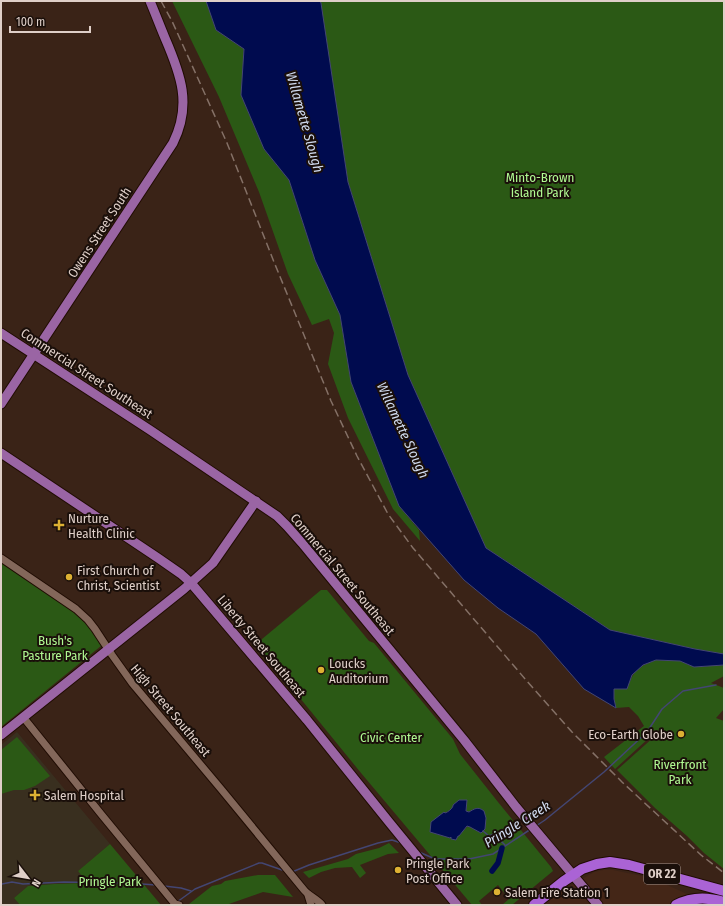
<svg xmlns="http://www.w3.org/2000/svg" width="725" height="906" font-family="'Fira Sans Condensed',sans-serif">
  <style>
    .built { fill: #442617 }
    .medical { fill: #392f1f }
    .green { fill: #2b5915; fill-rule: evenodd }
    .water { fill: #000b4f; stroke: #434673 }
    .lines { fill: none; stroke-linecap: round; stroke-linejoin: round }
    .stream { stroke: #434673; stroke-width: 1.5 }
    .canal { stroke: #000b4f; stroke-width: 5.5 }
    .minor-casing { stroke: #200c03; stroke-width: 9 }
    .major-casing { stroke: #200c03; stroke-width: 11 }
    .highway-casing { stroke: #200c03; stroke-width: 12 }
    .minor { stroke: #83675a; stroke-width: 7 }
    .major { stroke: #9a65a4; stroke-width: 9 }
    .highway { stroke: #aa63d5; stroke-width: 10 }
    .rail { stroke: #857167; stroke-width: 1.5; stroke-dasharray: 8 4; stroke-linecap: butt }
    .poi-dot { fill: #ddb133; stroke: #1a0f0a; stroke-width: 1.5 }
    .labels { text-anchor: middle; stroke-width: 4; stroke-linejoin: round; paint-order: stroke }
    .shield { fill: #1a0f0a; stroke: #a4958f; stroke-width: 1 }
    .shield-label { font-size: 12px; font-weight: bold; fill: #dfcfc8 }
    .park-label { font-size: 13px; fill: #b0f992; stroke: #1a0f0a }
    .street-label { font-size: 13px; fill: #dfcfc8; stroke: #1a0f0a }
    .poi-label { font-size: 13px; fill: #dfcfc8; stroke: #1a0f0a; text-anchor: start }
    .water-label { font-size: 14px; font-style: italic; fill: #cfdaef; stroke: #1a0f0a }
  </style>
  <rect width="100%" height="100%" fill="#3a2317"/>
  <path class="built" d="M603,870H613L652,878L711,905H543L555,895L594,872Z"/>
  <path class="medical" d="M17,732L110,844L78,871L85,880L86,883L54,884L28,886L14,898L20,905H1V745Z"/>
  <g class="green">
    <path d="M172,1H206L216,30L244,49L241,95L264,149L289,180L315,260L340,315L351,382L399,506L419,530L420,541L393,509L348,418L328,364L334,333L329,319L312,325L288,274L259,192L219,97Z"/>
    <path d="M320,1H724V654L695,649L610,630L486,548L408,375L348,182Z"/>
    <path d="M1,561L74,612C85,621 93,632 101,644V646L1,727Z"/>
    <path d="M321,590H327L369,641L374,643L453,739L460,754L498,802L551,867L553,871L512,905H502L509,899L498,885L479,901L482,905H472L361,773L256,644ZM467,801L466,811L469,812L474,809H480C485,819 487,822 481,833L468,826L458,836L451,837L450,838L430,832V830L445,813L452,809L454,806Z"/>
    <path d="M656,660L680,661L694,667L724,665V676L711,683L724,688V709L716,718L724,721V869L704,853L687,836L655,808L617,770L655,736L651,731L649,734L650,737L615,769L604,757L644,726L638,716L629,707L616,708L614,699V689H627C634,670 637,667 656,660Z"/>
    <path d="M17,737L50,776L35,786L24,790H14L1,794V750Z"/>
    <path d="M389,843L399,853L388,854L360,865L366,873L360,878L352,867L335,868L321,872L309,878L303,872L348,859L356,854L379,848Z"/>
    <path d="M110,844L161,905H20L14,898L28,886L54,884L85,883V880L78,871Z"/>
    <path d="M258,875H275L293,897L263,892L226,905L189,904L212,886L221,884L225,881Z"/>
  </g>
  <g class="water">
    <path d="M206,1H320L321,3L348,182L408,375L486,548L610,630L695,649L724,654V665L694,667L680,661L656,660L643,665L632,675L627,689H614V699L616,708L584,689L536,634L498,608L464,580L399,506L351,382L340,315L315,260L289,180L264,149L241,95L244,49L216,30Z"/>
    <path d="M459,800H467L466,811L469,812C474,809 478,806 484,811L486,818L485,829L481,833L470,827L467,826L459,836H458L456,840L451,839V837L450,838L430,832L431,822L444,812L445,813C448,812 452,809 453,806V805Z"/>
  </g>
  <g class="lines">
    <g class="stream">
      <path d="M536,826L545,820L604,772L647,732L662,709L683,691L716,685"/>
      <path d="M483,831L489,836L494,834L505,845"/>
      <path d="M419,852L435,859H469L493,854L531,829"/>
      <path d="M292,872L309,865L378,843L392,840L401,843"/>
      <path d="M2,884L12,882L23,884L64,882L114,883H128L156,885"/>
      <path d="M164,886L181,888L191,891"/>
      <path d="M177,902L195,889L259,863H262L285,871"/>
    </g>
    <path class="canal" d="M492,871L498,863L502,848"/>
    <defs>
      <g id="minor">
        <path d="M1,558L76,609L88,620L95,629L112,655L132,683L221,789L304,890C309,896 317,899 322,905"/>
        <path d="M23,717L101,814L175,904L179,905"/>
        <path d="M308,895L311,905"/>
      </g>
      <g id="major">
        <path d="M1,333L150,430L277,516L287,526L302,543L464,740L516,807L598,905"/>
        <path d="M1,404L109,240L173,143C192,105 181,75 165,38C160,26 155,13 150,1"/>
        <path d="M1,453L158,558L181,574L191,583L307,720L389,822L457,905"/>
        <path d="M1,735L184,589L213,563L256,501"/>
      </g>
      <g id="highway">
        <path d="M534,905L564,881L582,869L597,864L610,862L629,865L724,891"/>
        <path d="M676,905C691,897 708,897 724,902"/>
      </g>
    </defs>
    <use href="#minor" class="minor-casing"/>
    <use href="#major" class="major-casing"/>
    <use href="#highway" class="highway-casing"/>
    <use href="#minor" class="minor"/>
    <use href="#major" class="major"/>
    <use href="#highway" class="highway"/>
    <path class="rail" d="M161,1L172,21L227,143L274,262L331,401L357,456L388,514L413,548L526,680L572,732L622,782L701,855L724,873"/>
  </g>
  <g class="poi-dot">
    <path d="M57 519h4v4h4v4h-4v4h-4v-4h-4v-4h4z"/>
    <circle cx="69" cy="577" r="4"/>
    <circle cx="321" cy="670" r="4"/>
    <circle cx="681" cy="734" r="4"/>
    <path d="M33 789h4v4h4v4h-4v4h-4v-4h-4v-4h4z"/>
    <circle cx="398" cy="870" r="4"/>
    <circle cx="497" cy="892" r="4"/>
  </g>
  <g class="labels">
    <rect class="shield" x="644" y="864" width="36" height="20" rx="3"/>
    <g class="shield-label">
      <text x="662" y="878">OR 22</text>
    </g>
    <g class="park-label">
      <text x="540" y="182">Minto-Brown<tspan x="540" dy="15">Island Park</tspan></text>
      <text x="55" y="645">Bush's<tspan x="55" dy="15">Pasture Park</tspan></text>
      <text x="391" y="742">Civic Center</text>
      <text x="680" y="769">Riverfront<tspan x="680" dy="15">Park</tspan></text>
      <text x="110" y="886">Pringle Park</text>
    </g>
    <g class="street-label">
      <text transform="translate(99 232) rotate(-57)" y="5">Owens Street South</text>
      <text transform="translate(87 373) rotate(33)" y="5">Commercial Street Southeast</text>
      <text transform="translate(343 574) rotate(50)" y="5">Commercial Street Southeast</text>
      <text transform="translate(262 646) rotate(50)" y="5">Liberty Street Southeast</text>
      <text transform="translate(171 710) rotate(50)" y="5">High Street Southeast</text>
    </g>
    <g class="poi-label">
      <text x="68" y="523">Nurture<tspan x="68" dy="15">Health Clinic</tspan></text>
      <text x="77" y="575">First Church of<tspan x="77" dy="15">Christ, Scientist</tspan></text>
      <text x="329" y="668">Loucks<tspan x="329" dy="15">Auditorium</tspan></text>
      <text x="673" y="739" text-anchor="end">Eco-Earth Globe</text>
      <text x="44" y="800">Salem Hospital</text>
      <text x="406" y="868">Pringle Park<tspan x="406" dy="15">Post Office</tspan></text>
      <text x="505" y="897">Salem Fire Station 1</text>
    </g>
    <g class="water-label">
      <text transform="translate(305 122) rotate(74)" y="5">Willamette Slough</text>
      <text transform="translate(403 430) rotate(65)" y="5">Willamette Slough</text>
      <text transform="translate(517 824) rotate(-32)" y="5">Pringle Creek</text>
    </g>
  </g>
  <rect width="725" height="906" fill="none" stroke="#dfcfc8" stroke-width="4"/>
  <g transform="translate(28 878) rotate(121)" stroke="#1a0f0a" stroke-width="3" paint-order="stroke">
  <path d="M0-3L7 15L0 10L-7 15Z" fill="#dfcfc8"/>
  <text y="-6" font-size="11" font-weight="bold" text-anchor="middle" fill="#dfcfc8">N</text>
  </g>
  <path d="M10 26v6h80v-6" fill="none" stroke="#dfcfc8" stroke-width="2"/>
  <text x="16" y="26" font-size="12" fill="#dfcfc8" stroke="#1a0f0a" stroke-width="3" paint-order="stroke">100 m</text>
</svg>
